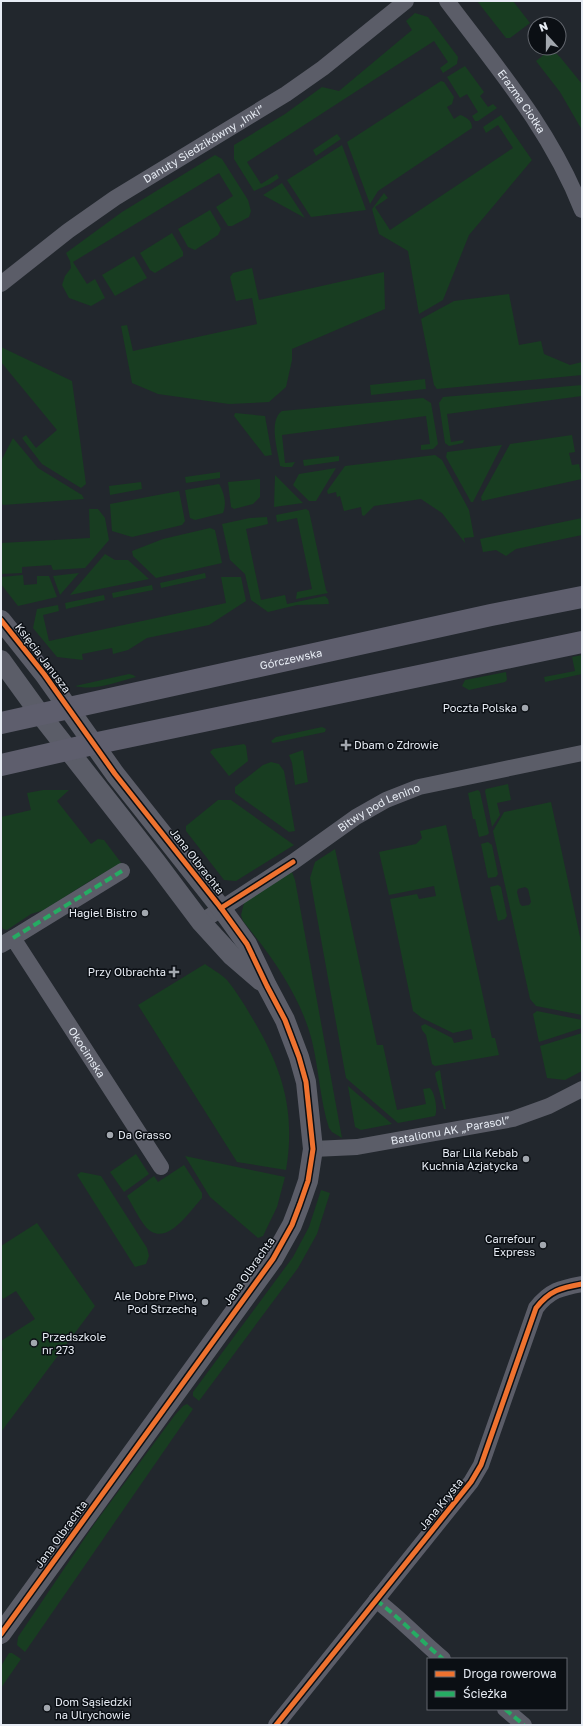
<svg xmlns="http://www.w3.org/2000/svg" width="583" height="1726" font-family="'Golos Text',sans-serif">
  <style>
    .green { fill: #183d21; fill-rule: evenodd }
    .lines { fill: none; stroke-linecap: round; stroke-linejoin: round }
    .minor { stroke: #5b5d68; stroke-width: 16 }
    .tertiary { stroke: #5b5d68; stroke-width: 20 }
    .secondary { stroke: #5e5e6d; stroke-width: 22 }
    .quiet { stroke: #26ab63; stroke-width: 4; stroke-dasharray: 8 4; stroke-linecap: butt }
    .cycleway-casing { stroke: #0b0f14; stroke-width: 8 }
    .cycleway { stroke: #ef722f; stroke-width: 5 }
    .poi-dot { fill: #a2a7ae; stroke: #0b0f14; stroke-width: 1.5 }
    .labels { text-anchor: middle; stroke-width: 3; stroke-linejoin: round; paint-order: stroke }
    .street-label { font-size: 11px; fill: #e7ecf4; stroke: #0b0f14 }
    .poi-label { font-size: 11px; fill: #e7ecf4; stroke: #0b0f14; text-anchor: end }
  </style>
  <rect width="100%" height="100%" fill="#22272d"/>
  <g class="green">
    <path d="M477,1H513L530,23L510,38H506Z"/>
    <path d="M415,13L428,17L458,57L457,64L443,73L440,68L448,62L434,41L247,162L261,184L277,174L279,178L270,184L254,191L234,159V145L285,114L322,87L339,91L412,30L406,21Z"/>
    <path d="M551,49L560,57L582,84V130L560,92L536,61Z"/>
    <path d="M465,66L484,92L480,96L488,107L493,104L497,108L478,121H475L472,116L478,112L467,94L460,98L447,77Z"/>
    <path d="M441,81L444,82L454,97L452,104L447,107L454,119L460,115C467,117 472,121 472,128L378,191L370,204L347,142Z"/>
    <path d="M501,115L532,160L469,235L443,300L419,314L408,251L379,234L372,209L384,193L388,198L375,207L390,230L513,148L498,125L486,133L483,127Z"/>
    <path d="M337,134L341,139L316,156L313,150Z"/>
    <path d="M342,145L366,210L311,217L287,180Z"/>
    <path d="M215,155L222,159L248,200L251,211L249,217L232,226H228L216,207L233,196L219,173L73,262L87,284L95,279L105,298L91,306L69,298L62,285L65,276L71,268L70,261L66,253L122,212Z"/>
    <path d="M282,183L305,218L263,195Z"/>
    <path d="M210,210L221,229L218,235L195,250L188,247L178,229Z"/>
    <path d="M172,233L183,252V256L155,273L150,270L140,253Z"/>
    <path d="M134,256L147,278L115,296L102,275Z"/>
    <path d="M252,268L259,300L384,272L385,309L292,349V360L286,387L269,402L229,404L158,394L132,383L121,326L127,325L133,351L257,324L252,298L236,301L230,277L233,273Z"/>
    <path d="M509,294L519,345L541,341L544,354L570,365L582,362V375L437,389L434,385L421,319L454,301Z"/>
    <path d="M1,347L72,381L86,484L81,488L42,464L22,438L26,435L36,448L57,430L1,362Z"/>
    <path d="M425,379L426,389L371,395L370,385Z"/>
    <path d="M582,385V396L447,414L451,442L464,440L463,443L449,446L445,443L439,403L443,397Z"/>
    <path d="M423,398L431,403L438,444L433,449L421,450V445L430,444L426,416L282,435L285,463L295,462L292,467H284L280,466C278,450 268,421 282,411Z"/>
    <path d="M235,413L265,416L272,455L265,456L234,416Z"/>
    <path d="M572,435L575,452L569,453L572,465L579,464L582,479L482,501L481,497L510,444Z"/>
    <path d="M13,438L38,468L82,495L84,499L3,505L1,502V461Z"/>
    <path d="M502,445L473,502H471L446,457L447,452Z"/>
    <path d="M435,455L442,460L469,510L474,537L464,538L465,543L442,513L421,499L374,506L364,516L362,515L361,507L344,511L340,496L337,497L336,492L328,494L327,491L345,466Z"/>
    <path d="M339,456V461L304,466L303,460Z"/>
    <path d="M336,468L316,501H309L293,485L299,474Z"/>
    <path d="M220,472V478L186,483L185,477Z"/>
    <path d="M275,475L303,503L274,507Z"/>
    <path d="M260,479V497L253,504L234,509L231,507L228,482Z"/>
    <path d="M141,482L142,489L110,495L109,486Z"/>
    <path d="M219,484C224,492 227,504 223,513L195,520L190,518L185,490Z"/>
    <path d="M179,491L185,521L182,525L132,537L112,531L110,504Z"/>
    <path d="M89,509H98L105,518L109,540L85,568L53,570L51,565L22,567V573L1,574V543L90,538Z"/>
    <path d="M306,509L309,511L326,590L328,593L296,599L297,592L312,589L297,518L277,522L276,515Z"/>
    <path d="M267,517L268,524L246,529L261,600L285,595L287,604L325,596L328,599L329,604L297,605L268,612L251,600L245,574L230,560L222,524L250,518Z"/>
    <path d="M582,518V535L516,549L506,556L496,550L483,552L480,539Z"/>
    <path d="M210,528L215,530L222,563L156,578L133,556L132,551L163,539Z"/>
    <path d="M105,554L115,560H128L149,579L70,595Z"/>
    <path d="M79,573L60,595L53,576Z"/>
    <path d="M205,573L206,578L161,588L160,583Z"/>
    <path d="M23,575L24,585L37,584V576H49L57,597L18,606L1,584V577Z"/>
    <path d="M221,577H241L246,601L209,625L147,638L128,650L113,654L112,648L82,654L83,660L57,657L33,628L37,609L58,605L59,611L43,615L49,641L226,603Z"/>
    <path d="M152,585L153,590L113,598L112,593Z"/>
    <path d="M104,595L105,600L66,609L65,603Z"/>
    <path d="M582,655V674L545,682L544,677L575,671L572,657Z"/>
    <path d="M506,672L507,680L505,682L469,690L462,686L465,680Z"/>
    <path d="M129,674L133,675L136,677C117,682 94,691 75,686Z"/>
    <path d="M322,727L326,729L325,732L273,743L271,741L276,737Z"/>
    <path d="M244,744L246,746L248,761L229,776L210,752L213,749Z"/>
    <path d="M303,750L308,782L295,785L292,763L289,755Z"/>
    <path d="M271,762L279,764L284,771L295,831L289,832L235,793V787L263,765Z"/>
    <path d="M508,784L511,800L497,803L500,815L492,827L485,791L486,789Z"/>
    <path d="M43,790H69L57,801L91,844L98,839L104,840L122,864L93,879L44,910L31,914L7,930L3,929L1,925V817L31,810L27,793Z"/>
    <path d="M478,790L480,792L489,833L487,835L479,837L475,819H473L468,793Z"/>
    <path d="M218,800H231L294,845L236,881L224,880L186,831V826Z"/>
    <path d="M551,802L582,946V1015L536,1006L530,999L493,831L504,812ZM525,887L528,889L531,902L529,905L522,906L520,904L517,892L518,889Z"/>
    <path d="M446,825L492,1038H495L499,1055L435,1066L432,1064L426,1035L422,1030L421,1026L425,1024L452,1038L454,1043L473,1039L471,1029L453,1033L422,1018L413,1011L390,899L417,894L419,899L436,896L434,886L389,895L379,852L416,844L422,838L420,831Z"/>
    <path d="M488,842L492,845L498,874L496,877L488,878L481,844Z"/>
    <path d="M335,849L377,1045H383L397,1110L426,1104L423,1089L430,1088C435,1093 438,1110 435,1116L398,1123L346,1078L310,878L315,862Z"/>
    <path d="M292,872L295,880L342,1138L332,1132L329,1128C320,1100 319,1070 312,1041C300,995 272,957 243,921L241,915L244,903Z"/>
    <path d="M498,885L501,887L507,916L505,919L498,921L490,887Z"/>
    <path d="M205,964C212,969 221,974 227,980C236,991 244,1004 251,1016C282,1067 296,1110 286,1170L237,1162L138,1005Z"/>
    <path d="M537,1011L582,1020V1028L539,1042L533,1014Z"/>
    <path d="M582,1033V1071L565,1080L547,1078L540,1046Z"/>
    <path d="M440,1070L446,1109H444L435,1074L436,1072Z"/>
    <path d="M348,1086L392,1124L361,1130L355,1127Z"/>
    <path d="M136,1154L149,1174L124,1192L110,1172Z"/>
    <path d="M185,1156L285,1177L277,1207L263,1236L258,1238L210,1197Z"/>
    <path d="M184,1165L202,1193V1198C189,1212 165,1250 145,1226C138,1217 133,1206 127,1196L154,1176L158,1182Z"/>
    <path d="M81,1172L101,1176L147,1248L149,1256L146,1264L135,1267L77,1175Z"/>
    <path d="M321,1190L330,1193L317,1234L298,1268L199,1401L193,1396V1392L293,1257L309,1227Z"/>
    <path d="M37,1223L95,1306L1,1432V1352L3,1350L1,1341L35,1319L16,1291L3,1299L1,1295V1246Z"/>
    <path d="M187,1404L193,1409L25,1652L17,1645L18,1637L95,1523L175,1415L183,1406Z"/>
    <path d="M9,1653H12L21,1659L1,1688V1666Z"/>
  </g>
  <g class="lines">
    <g class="minor">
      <path id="s1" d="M447,1C498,69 550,129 582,210"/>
      <path id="s2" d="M1,284L68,231L115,198L286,94L323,68L406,1"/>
      <path id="s3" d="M201,922L293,862L356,817L386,800L419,787L582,753"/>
      <path d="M13,938L122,871"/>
      <path id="s4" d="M1,945L13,938L161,1167"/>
      <path id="s5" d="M313,1149L357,1147L513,1119L549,1106L582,1089"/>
      <path d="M376,1600C400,1618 420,1640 443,1659"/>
      <path d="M505,1709L524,1725"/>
      <path d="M276,1725L471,1482L481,1465L536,1308C550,1290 561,1288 582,1284"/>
    </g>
    <g class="tertiary">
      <path d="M1,620L44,674L115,774L221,908L247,944L267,986L285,1020L299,1057L306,1082L313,1149L308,1181L300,1204L292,1225L273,1259L1,1634"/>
      <path d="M1,660L40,714L156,862L201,922L232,956L261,981"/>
    </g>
    <g class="secondary">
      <path id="s6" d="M1,723L491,615L582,597"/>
      <path d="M1,765L93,744L582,642"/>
    </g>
    <g class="quiet">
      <path d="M13,938L122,871"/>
      <path d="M376,1600C400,1618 420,1640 443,1659"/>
      <path d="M505,1709L524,1725"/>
    </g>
    <defs>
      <g id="cycleway">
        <path d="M1,620L44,674L115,774L221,908L247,944L267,986L285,1020L299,1057L306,1082L313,1149L308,1181L300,1204L292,1225L273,1259L1,1634"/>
        <path d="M221,908L293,862"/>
        <path d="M276,1725L471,1482L481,1465L536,1308C550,1290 561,1288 582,1284"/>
      </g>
    </defs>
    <use href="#cycleway" class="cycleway-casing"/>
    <use href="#cycleway" class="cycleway"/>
  </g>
  <g class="poi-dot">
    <circle cx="525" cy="708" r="4"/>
    <path d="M344 739h4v4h4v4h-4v4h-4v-4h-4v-4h4z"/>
    <circle cx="145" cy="913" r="4"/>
    <path d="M172 966h4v4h4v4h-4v4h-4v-4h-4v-4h4z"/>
    <circle cx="110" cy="1135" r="4"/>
    <circle cx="526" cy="1159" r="4"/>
    <circle cx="543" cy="1245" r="4"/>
    <circle cx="205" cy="1302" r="4"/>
    <circle cx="34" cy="1343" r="4"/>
    <circle cx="47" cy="1708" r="4"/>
  </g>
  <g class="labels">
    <g class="street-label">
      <text dy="4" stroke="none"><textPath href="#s1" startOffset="125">Erazma Ciołka</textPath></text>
      <text dy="4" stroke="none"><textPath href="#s2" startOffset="247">Danuty Siedzikówny „Inki”</textPath></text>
      <text transform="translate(43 658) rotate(53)" y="4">Księcia Janusza</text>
      <text dy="4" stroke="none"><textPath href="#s6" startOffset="297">Górczewska</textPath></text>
      <text dy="4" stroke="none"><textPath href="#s3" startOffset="212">Bitwy pod Lenino</textPath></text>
      <text transform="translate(197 861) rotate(52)" y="4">Jana Olbrachta</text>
      <text dy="4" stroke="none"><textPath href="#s4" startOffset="150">Okocimska</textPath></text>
      <text dy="4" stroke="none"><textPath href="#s5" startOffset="139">Batalionu AK „Parasol”</textPath></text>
      <text transform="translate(249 1271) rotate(-55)" y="4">Jana Olbrachta</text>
      <text transform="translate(441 1504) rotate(-51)" y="4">Jana Krysta</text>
      <text transform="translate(61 1534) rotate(-54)" y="4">Jana Olbrachta</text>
    </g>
    <g class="poi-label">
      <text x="517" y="712">Poczta Polska</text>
      <text x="354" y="749" text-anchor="start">Dbam o Zdrowie</text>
      <text x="137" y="917">Hagiel Bistro</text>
      <text x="166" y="976">Przy Olbrachta</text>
      <text x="118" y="1139" text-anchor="start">Da Grasso</text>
      <text x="518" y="1157">Bar Lila Kebab<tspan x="518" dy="13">Kuchnia Azjatycka</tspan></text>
      <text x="535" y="1243">Carrefour<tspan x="535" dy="13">Express</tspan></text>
      <text x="197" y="1300">Ale Dobre Piwo,<tspan x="197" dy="13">Pod Strzechą</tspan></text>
      <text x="42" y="1341" text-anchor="start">Przedszkole<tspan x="42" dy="13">nr 273</tspan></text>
      <text x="55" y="1706" text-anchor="start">Dom Sąsiedzki<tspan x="55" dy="13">na Ulrychowie</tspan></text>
    </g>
  </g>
  <rect width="583" height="1726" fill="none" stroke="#e7ecf4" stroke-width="4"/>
  <rect x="427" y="1658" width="140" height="52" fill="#0b0f14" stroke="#63676e"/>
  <rect x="435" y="1671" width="20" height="6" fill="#ef722f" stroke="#63676e"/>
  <text x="463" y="1678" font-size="12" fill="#e7ecf4">Droga rowerowa</text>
  <rect x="435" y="1691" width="20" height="6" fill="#26ab63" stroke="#63676e"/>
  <text x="463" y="1698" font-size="12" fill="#e7ecf4">Ścieżka</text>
  <g transform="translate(547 36) rotate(339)"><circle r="19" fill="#0b0f14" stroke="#63676e"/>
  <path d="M0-3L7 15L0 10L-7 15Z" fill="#a2a7ae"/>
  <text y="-6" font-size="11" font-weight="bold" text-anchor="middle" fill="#e7ecf4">N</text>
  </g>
</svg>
